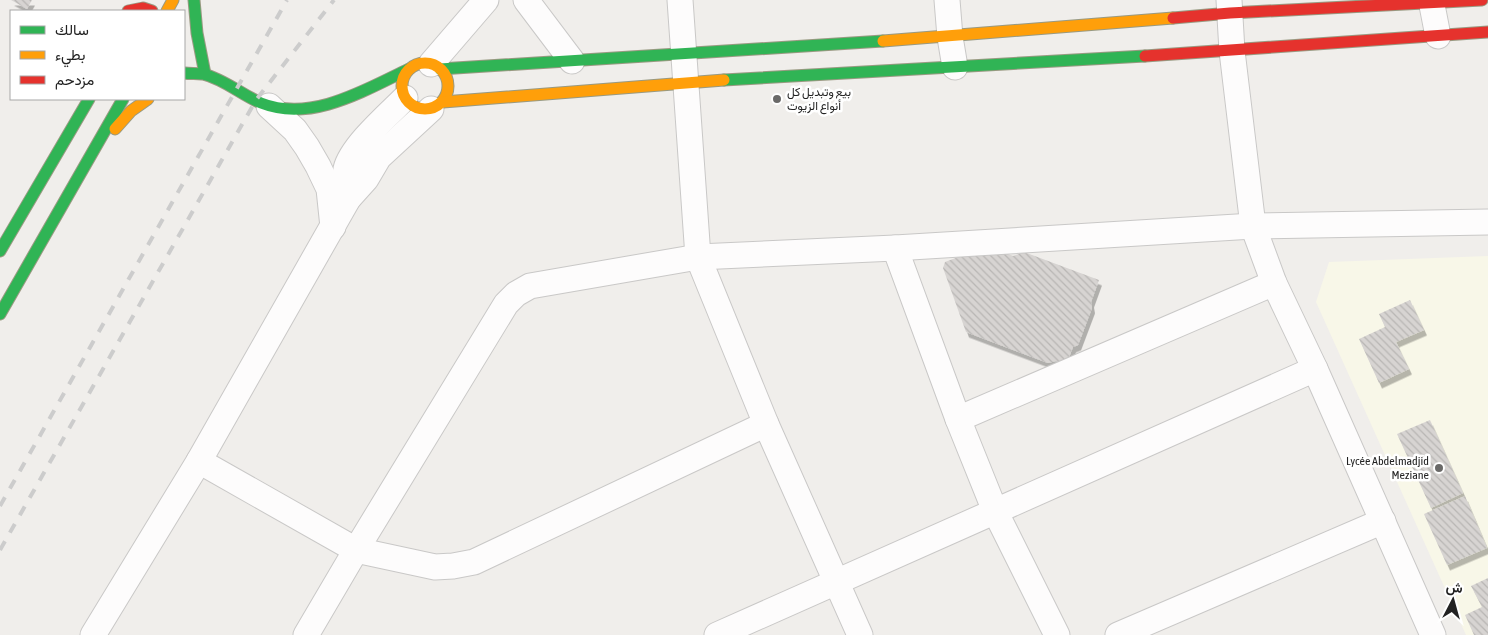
<svg xmlns="http://www.w3.org/2000/svg" width="1488" height="635" font-family="'Asap Condensed',Vazirmatn,sans-serif">
  <style>
    .education { fill: #f8f7e8 }
    .building { fill: url(#building-back-hatch); filter: url(#shadow) }
    .lines { fill: none; stroke-linecap: round; stroke-linejoin: round }
    .street-casing { stroke: #c9c8c7; stroke-width: 27 }
    .fast-casing { stroke: #999a82; stroke-width: 13 }
    .slow-casing { stroke: #999a82; stroke-width: 13 }
    .jam-casing { stroke: #999a82; stroke-width: 13 }
    .street { stroke: #fdfcfc; stroke-width: 25 }
    .fast { stroke: #30b455; stroke-width: 11 }
    .slow { stroke: #ff9f0a; stroke-width: 11 }
    .jam { stroke: #e5322d; stroke-width: 11 }
    .rail { stroke: #ccc; stroke-width: 4; stroke-dasharray: 10 10; stroke-linecap: butt }
    .poi-dot { fill: #6a6968; stroke: #fff; stroke-width: 2 }
    .labels { text-anchor: middle; stroke-width: 5; stroke-linejoin: round; paint-order: stroke }
    .poi-label { font-size: 12px; fill: #222; stroke: #fff; text-anchor: start }
  </style>
  <defs>
    <pattern id="building-back-hatch" width="6" height="6" patternUnits="userSpaceOnUse" patternTransform="scale(1.25)"><rect width="6" height="6" fill="#d7d4d2"/><path d="M-1 5l2 2M0 0l6 6M5-1l2 2" fill="none" stroke="#b8b6b4"/></pattern>
    <filter id="shadow"><feDropShadow dx="3" dy="5.5" stdDeviation="0" flood-color="#0004"/></filter>
  </defs>
  <rect width="100%" height="100%" fill="#f0eeeb"/>
  <path class="education" d="M1488,256V635H1466L1316,302L1329,262Z"/>
  <g class="building">
    <path d="M11,0H32L27,9Z"/>
    <path d="M987,246L1013,256L1024,252L1099,280L1091,302L1092,308L1078,345L1073,347L1066,365L1056,361L1048,363L966,332L943,268L945,262Z"/>
    <path d="M1410,300L1424,330L1396,342L1409,369L1379,383L1359,339L1385,327L1379,314Z"/>
    <path d="M1430,420L1463,493L1431,508L1397,434Z"/>
    <path d="M1465,496L1487,548L1447,565L1424,514Z"/>
    <path d="M1488,578V635H1474L1465,615L1482,607L1471,586Z"/>
  </g>
  <g class="lines">
    <defs>
      <g id="street">
        <path d="M526,0L572,61"/>
        <path d="M680,0L698,257L766,424L860,635"/>
        <path d="M947,0L950,37L955,67"/>
        <path d="M1229,0L1232,51L1253,226L1274,283L1315,369L1433,635"/>
        <path d="M1431,0L1438,36"/>
        <path d="M431,64L486,0"/>
        <path d="M269,106L295,130L307,147L318,166L329,189L333,227"/>
        <path d="M348,199C347,189 344,179 346,169C351,147 389,114 405,98"/>
        <path d="M895,248L958,419L995,511L1057,635"/>
        <path d="M958,419L1274,283"/>
        <path d="M199,461L356,550L435,567L453,566L474,562L766,424"/>
        <path d="M93,635L199,461L348,199L366,179L379,157L431,109"/>
        <path d="M306,635L356,550L506,304L516,294L530,286L698,257L895,248L1253,226L1488,222"/>
        <path d="M717,635L1315,369"/>
        <path d="M1118,635L1383,521"/>
      </g>
      <g id="fast">
        <path d="M194,0L197,33L205,74"/>
        <path d="M440,69L883,41"/>
        <path d="M184,73C190,74 197,73 203,74C224,79 242,95 261,103C311,123 365,90 409,69"/>
        <path d="M724,80L1145,56"/>
        <path d="M0,251L89,99"/>
        <path d="M0,314L123,99"/>
      </g>
      <g id="slow">
        <path d="M167,11L173,0"/>
        <path d="M883,41L1173,18"/>
        <circle cx="425" cy="86" r="23"/>
        <path d="M443,102L724,80"/>
        <path d="M115,129L131,111L148,99"/>
      </g>
      <g id="jam">
        <path d="M128,11L143,8L152,11"/>
        <path d="M1173,18L1230,13L1482,0"/>
        <path d="M1145,56L1488,32"/>
      </g>
    </defs>
    <use href="#street" class="street-casing"/>
    <use href="#fast" class="fast-casing"/>
    <use href="#slow" class="slow-casing"/>
    <use href="#jam" class="jam-casing"/>
    <use href="#street" class="street"/>
    <use href="#fast" class="fast"/>
    <use href="#slow" class="slow"/>
    <use href="#jam" class="jam"/>
    <g class="rail">
      <path d="M0,506L287,0"/>
      <path d="M0,550L256,100L334,0"/>
    </g>
  </g>
  <g class="poi-dot">
    <circle cx="777" cy="99" r="5"/>
    <circle cx="1439" cy="468" r="5"/>
  </g>
  <g class="labels">
    <g class="poi-label">
      <text x="787" y="96">بيع وتبديل كل<tspan x="787" dy="14">أنواع الزيوت</tspan></text>
      <text x="1429" y="465" text-anchor="end">Lycée Abdelmadjid<tspan x="1429" dy="14">Meziane</tspan></text>
    </g>
  </g>
  <rect x="10" y="10" width="175" height="90" fill="#ffffff" stroke="#a7a7a7"/>
  <rect x="20" y="26" width="25" height="8" fill="#30b455" stroke="#a7a7a7"/>
  <text x="55" y="35" font-size="15" fill="#222222">سالك</text>
  <rect x="20" y="51" width="25" height="8" fill="#ff9f0a" stroke="#a7a7a7"/>
  <text x="55" y="60" font-size="15" fill="#222222">بطيء</text>
  <rect x="20" y="76" width="25" height="8" fill="#e5322d" stroke="#a7a7a7"/>
  <text x="55" y="85" font-size="15" fill="#222222">مزدحم</text>
  <g transform="translate(1453 600) rotate(6)" stroke="#ffffff" stroke-width="4" paint-order="stroke">
  <path d="M0-4L9 19L0 12L-9 19Z" fill="#222222"/>
  <text y="-8" font-size="14" font-weight="bold" text-anchor="middle" fill="#222222">ش</text>
  </g>
</svg>
